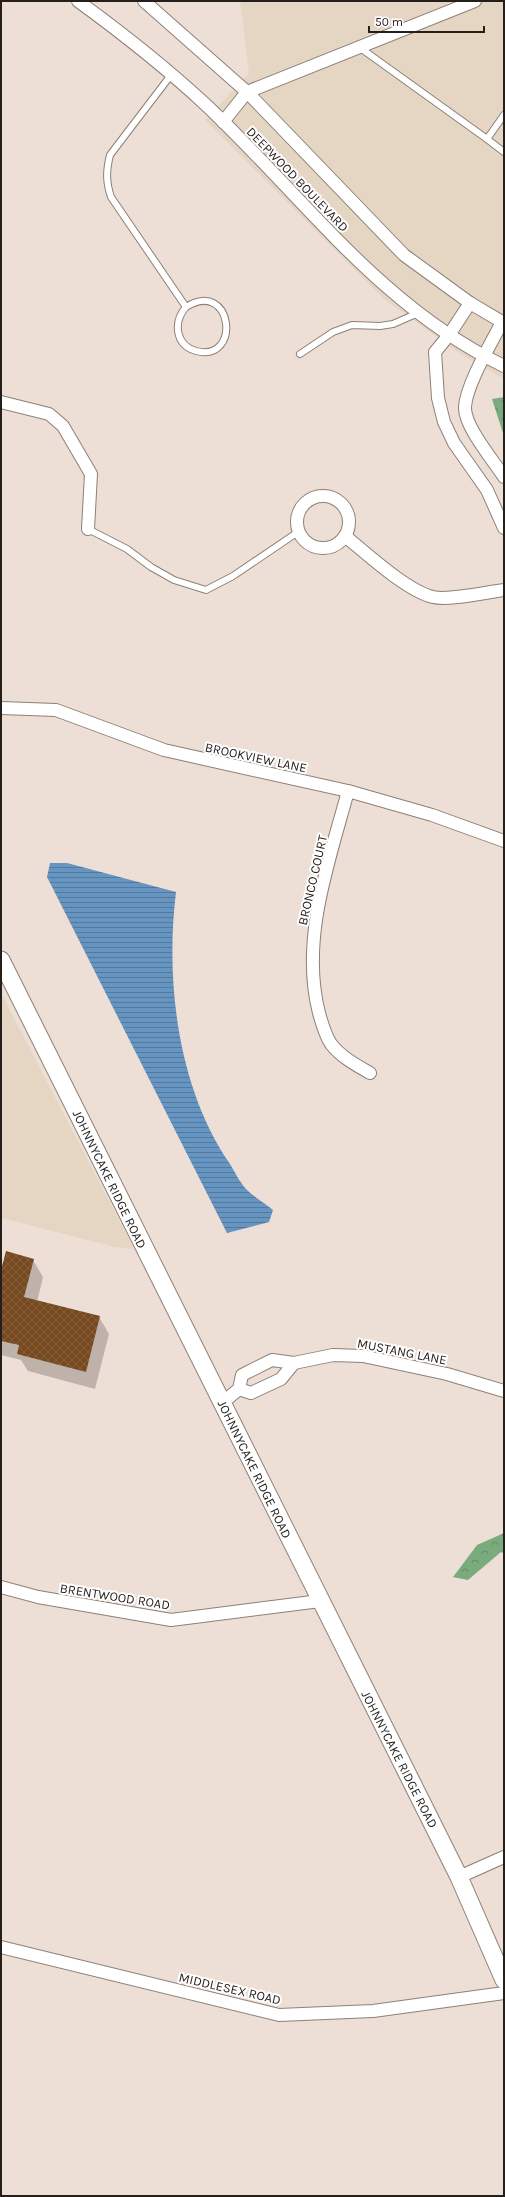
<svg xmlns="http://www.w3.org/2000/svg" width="505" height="2197" font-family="Karla,sans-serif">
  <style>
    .commercial { fill: #e5d6c4 }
    .forest { fill: url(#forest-crowns) }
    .water { fill: url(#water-rules) }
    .shadow { fill: #0003 }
    .building { fill: url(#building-cross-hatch) }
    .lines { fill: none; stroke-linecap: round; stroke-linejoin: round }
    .service-casing { stroke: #8d8077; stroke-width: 8 }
    .minor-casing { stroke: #8d8077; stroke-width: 14 }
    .secondary-casing { stroke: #8d8077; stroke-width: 19 }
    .service { stroke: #fff; stroke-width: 6 }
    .minor { stroke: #fff; stroke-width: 12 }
    .secondary { stroke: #fff; stroke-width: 17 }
    .labels { text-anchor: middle; stroke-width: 4; stroke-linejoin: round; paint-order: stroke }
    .street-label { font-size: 13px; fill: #251f1c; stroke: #fff }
  </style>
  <defs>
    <pattern id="forest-crowns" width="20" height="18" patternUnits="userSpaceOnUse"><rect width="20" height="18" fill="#7aab7d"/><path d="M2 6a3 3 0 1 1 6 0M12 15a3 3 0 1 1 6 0" fill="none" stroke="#648b66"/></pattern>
    <pattern id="water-rules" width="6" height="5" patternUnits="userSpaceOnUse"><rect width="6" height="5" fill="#6695c2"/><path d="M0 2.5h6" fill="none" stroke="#54799d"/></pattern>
    <pattern id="building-cross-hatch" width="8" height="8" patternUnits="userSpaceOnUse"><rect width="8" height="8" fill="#77491f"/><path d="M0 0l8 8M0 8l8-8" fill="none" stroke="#85603e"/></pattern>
  </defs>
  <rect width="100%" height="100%" fill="#eedfd6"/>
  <g class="commercial">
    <path d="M240,1H504V379L463,356L384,299L205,120L249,73Z"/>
    <path d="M1,993L57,1101L134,1249L115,1247L1,1218Z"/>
  </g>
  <g class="forest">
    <path d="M504,397V436L492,399Z"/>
    <path d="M504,1533V1553L501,1552L468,1580L453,1577L477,1545Z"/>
  </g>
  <path class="water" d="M50,863H67L176,892C165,982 178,1089 230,1164C235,1172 240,1183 247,1190C254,1197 265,1203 273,1210L269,1222L227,1233L47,877Z"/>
  <path class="shadow" d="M33,1260L43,1277L37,1302L99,1317L109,1334L95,1389L28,1371L21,1360L1,1355V1274Z"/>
  <path class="building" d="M6,1251L34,1259L24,1297L100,1316L86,1372L17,1354L19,1345L1,1341V1270Z"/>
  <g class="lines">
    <defs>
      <g id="service">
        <path d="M359,47L487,139L504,115"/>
        <path d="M171,75L110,155C106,171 106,182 111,197L186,307C173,322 175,345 196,351C242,363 233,278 186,307"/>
        <path d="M487,139L504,152"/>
        <path d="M300,354L333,332L352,325L380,326L393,324L418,313"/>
        <path d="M88,529L127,549L151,567L174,580L206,590L233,576L298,532"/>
      </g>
      <g id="minor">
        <path d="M78,1C122,33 165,67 205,104C302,195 381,308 504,366"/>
        <path d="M144,1L247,92L404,255L470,303L504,323"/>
        <path d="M223,122L247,92L475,1"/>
        <path d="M470,303L449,335L435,352L438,398L444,422L454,443L487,490L504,528"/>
        <path d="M502,322C492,342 466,385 465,407C464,426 493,460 504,477"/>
        <path d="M1,402L49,414L63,426L91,474L88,529"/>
        <circle cx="323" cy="522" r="26"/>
        <path d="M345,536C367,554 407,591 433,597C449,601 487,592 504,590"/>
        <path d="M1,708L56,710L164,750L348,791L432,815L504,841"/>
        <path d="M348,791C329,862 300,939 319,1013C322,1024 325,1035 331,1044C341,1057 356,1065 370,1073"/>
        <path d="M239,1389L251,1393L281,1379L294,1363"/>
        <path d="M222,1403L239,1389L242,1375L272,1360L294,1363L333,1355L363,1356L447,1374L504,1391"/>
        <path d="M1,1587L38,1597L171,1620L320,1601"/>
        <path d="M459,1877L504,1857"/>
        <path d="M1,1947L279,2015L373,2011L504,1993"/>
      </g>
      <path id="secondary" d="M1,960L459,1877L504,1980"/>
    </defs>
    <use href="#service" class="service-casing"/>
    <use href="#minor" class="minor-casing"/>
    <use href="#secondary" class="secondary-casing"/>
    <use href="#service" class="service"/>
    <use href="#minor" class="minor"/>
    <use href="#secondary" class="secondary"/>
  </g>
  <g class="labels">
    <g class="street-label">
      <text transform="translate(298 179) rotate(46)" y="5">DEEPWOOD BOULEVARD</text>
      <text transform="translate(256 757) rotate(12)" y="5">BROOKVIEW LANE</text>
      <text transform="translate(312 880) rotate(-77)" y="5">BRONCO COURT</text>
      <text transform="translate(110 1179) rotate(64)" y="5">JOHNNYCAKE RIDGE ROAD</text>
      <text transform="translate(402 1351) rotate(11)" y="5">MUSTANG LANE</text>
      <text transform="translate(255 1469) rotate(64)" y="5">JOHNNYCAKE RIDGE ROAD</text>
      <text transform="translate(115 1596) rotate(9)" y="5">BRENTWOOD ROAD</text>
      <text transform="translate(400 1759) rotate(63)" y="5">JOHNNYCAKE RIDGE ROAD</text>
      <text transform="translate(230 1988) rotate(13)" y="5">MIDDLESEX ROAD</text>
    </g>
  </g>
  <rect width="505" height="2197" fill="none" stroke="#251f1c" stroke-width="4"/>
  <path d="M369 26v6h115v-6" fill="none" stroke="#251f1c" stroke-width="2"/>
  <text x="375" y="26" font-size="12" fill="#251f1c" stroke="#ffffff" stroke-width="3" paint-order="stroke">50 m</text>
</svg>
